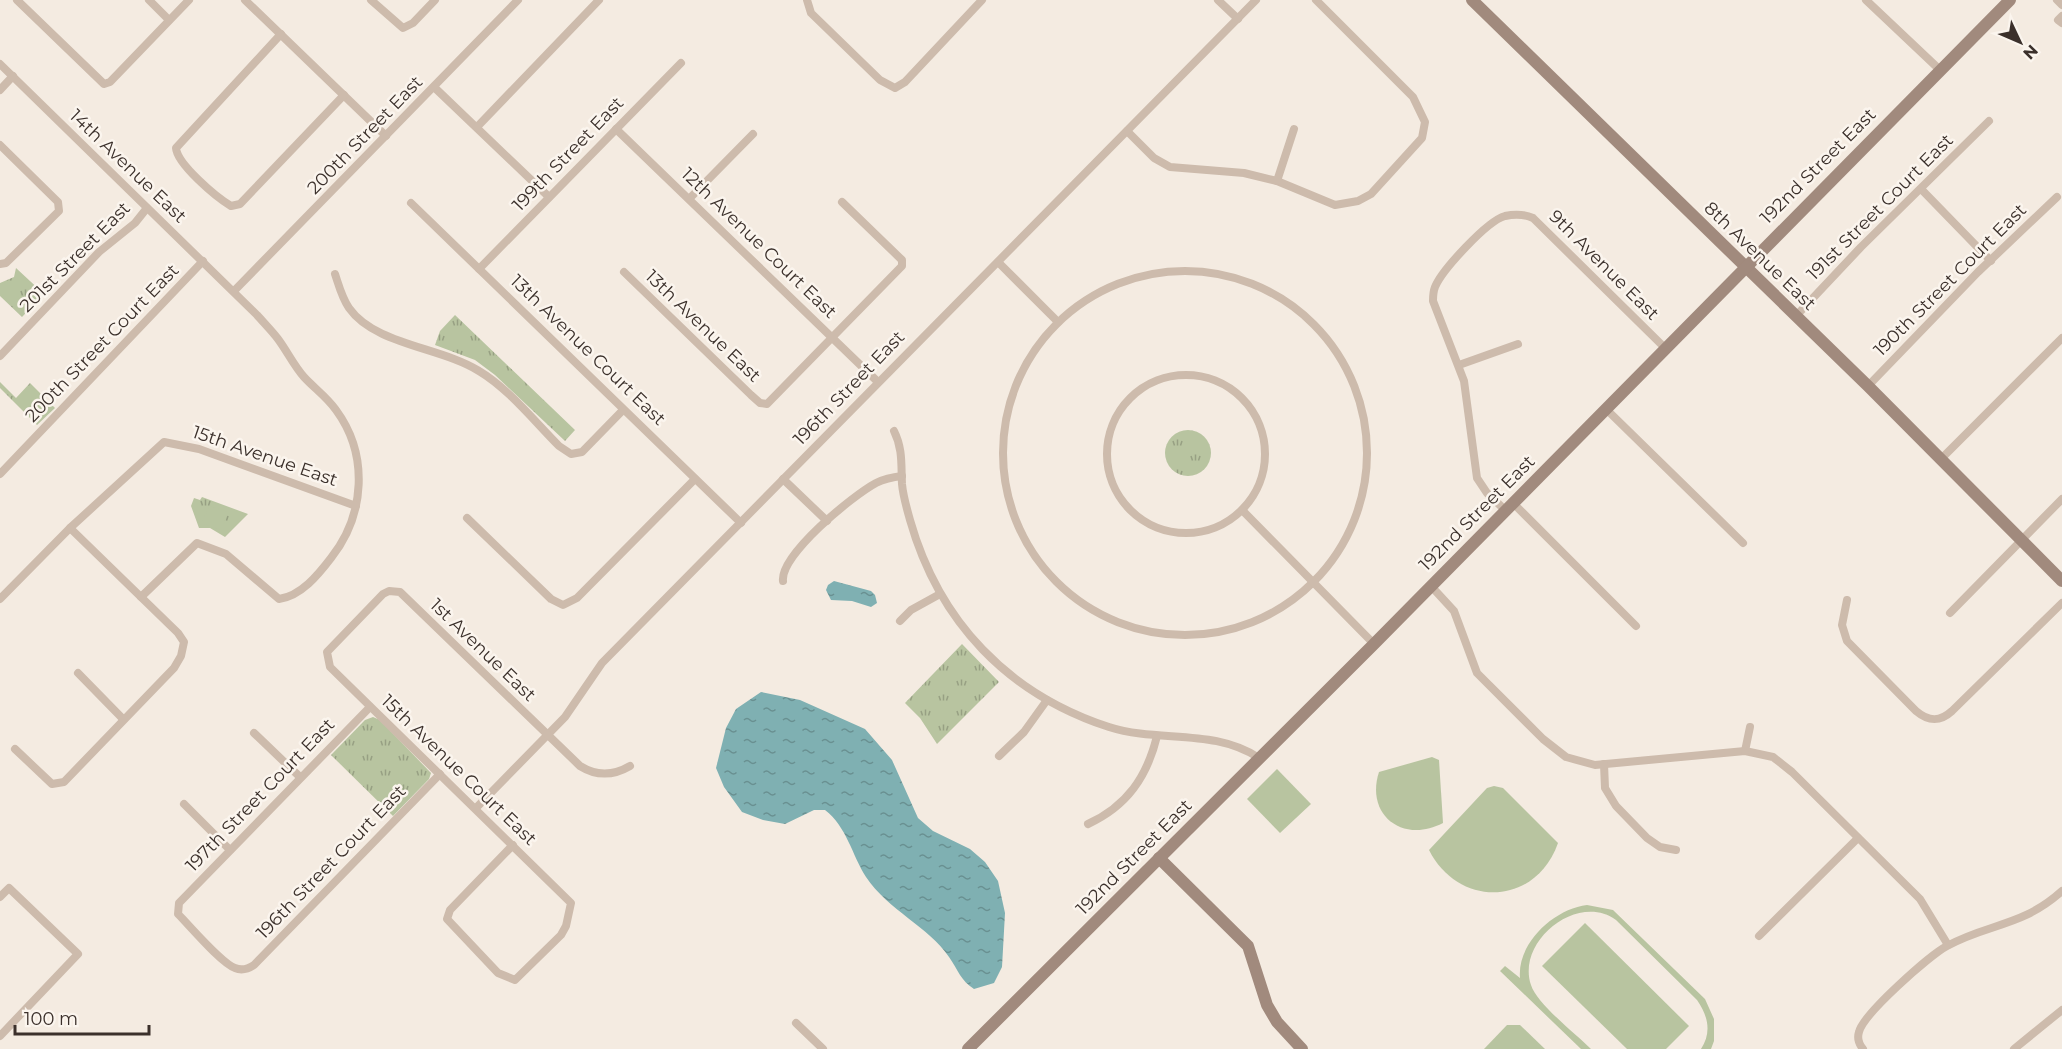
<svg xmlns="http://www.w3.org/2000/svg" width="2062" height="1049" font-family="Montserrat,sans-serif">
  <style>
    .grass { fill: url(#grass-tufts) }
    .pitch { fill: #b8c4a0 }
    .water { fill: url(#water-ripples) }
    .lines { fill: none; stroke-linecap: round; stroke-linejoin: round }
    .street { stroke: #cdbbac; stroke-width: 8 }
    .secondary { stroke: #a18a7d; stroke-width: 12 }
    .labels { text-anchor: middle; stroke-width: 5; stroke-linejoin: round; paint-order: stroke }
    .street-label { font-size: 18px; fill: #3b302b; stroke: #fbf5ee }
  </style>
  <defs>
    <pattern id="grass-tufts" width="24" height="20" patternUnits="userSpaceOnUse" patternTransform="scale(1.5)"><rect width="24" height="20" fill="#b8c4a0"/><path d="M3 7l-1-3M5 7V3M7 7l1-3M15 17l-1-3M17 17v-4M19 17l1-3" fill="none" stroke="#97a083"/></pattern>
    <pattern id="water-ripples" width="26" height="14" patternUnits="userSpaceOnUse" patternTransform="scale(1.5)"><rect width="26" height="14" fill="#7fb0b2"/><path d="M2 4q2-2 4 0t4 0M15 11q2-2 4 0t4 0" fill="none" stroke="#699091"/></pattern>
  </defs>
  <rect width="100%" height="100%" fill="#f4ebe1"/>
  <g class="grass">
    <path d="M16,268L44,294L22,317L0,296V283L14,277Z"/>
    <path d="M455,315L575,430L565,441L495,375L475,360L435,345L440,331Z"/>
    <path d="M0,382L16,398L30,383L55,408L37,425L0,388Z"/>
    <circle cx="1188" cy="453" r="23"/>
    <path d="M202,497L248,514L225,537L210,528H199L191,506L194,498L200,500Z"/>
    <path d="M962,644L999,682L937,744L920,718L905,703Z"/>
    <path d="M373,717L380,720L431,773L429,779L393,816L331,755L365,720Z"/>
  </g>
  <g class="pitch">
    <path d="M30,387L40,397L27,410L17,400Z"/>
    <path d="M209,506L228,512L221,530L202,523Z"/>
    <path d="M1432,757L1439,760L1443,823C1403,844 1365,815 1379,772Z"/>
    <path d="M1277,769L1311,804L1280,833L1247,799Z"/>
    <path d="M1494,786L1503,788L1558,843C1536,906 1459,909 1429,850L1487,788Z"/>
    <path d="M1587,905L1613,910L1705,999L1714,1019V1041L1711,1049H1701C1712,1032 1708,1016 1697,1000L1616,920C1578,892 1516,941 1531,985C1537,1004 1575,1033 1591,1049H1581L1500,971L1505,966L1520,978C1517,943 1554,909 1587,905Z"/>
    <path d="M1585,923L1689,1026L1666,1049H1627L1542,966Z"/>
    <path d="M1507,1025H1520L1545,1049H1484Z"/>
  </g>
  <g class="water">
    <path d="M834,581L871,591L875,595L877,603L871,607L852,601L831,600L826,590L828,585Z"/>
    <path d="M761,692L800,700L865,729L892,760L918,818L933,831L970,849L985,862L998,881L1005,913L1002,967L994,983L974,989C961,981 958,970 949,957C929,927 888,910 866,877C852,855 847,827 825,810H814L785,824L763,820L742,812L724,787L716,768L726,728L736,709Z"/>
  </g>
  <g class="lines">
    <g class="street">
      <path d="M17,0L104,84L110,82L189,0"/>
      <path d="M149,0L169,20"/>
      <path d="M245,0L386,136"/>
      <path d="M371,0L403,28L413,23L435,0"/>
      <path d="M807,0L811,13L880,80L895,88L905,82L982,0"/>
      <path d="M1218,0L1238,19"/>
      <path d="M1866,0L1940,70"/>
      <path d="M2057,0L2062,5"/>
      <path d="M2062,16L2058,20L2062,23"/>
      <path d="M281,34L176,148C177,164 216,197 231,206L240,204L344,95"/>
      <path d="M0,64L257,315C264,323 272,331 278,339C287,351 294,366 304,377C314,388 327,397 336,410C369,455 365,515 331,558C318,575 301,596 279,599L226,554L197,543L141,597"/>
      <path d="M434,87L549,197"/>
      <path d="M0,90L13,76"/>
      <path d="M477,127L599,0"/>
      <path d="M616,129L878,382"/>
      <path d="M1127,131L1154,158L1170,167L1244,173L1277,181L1335,205L1358,201L1371,194L1422,138L1425,122L1413,97L1316,0"/>
      <path d="M0,145L58,202L59,211L6,263L0,264"/>
      <path d="M1277,181L1294,129"/>
      <path d="M1922,190L1991,261"/>
      <path d="M690,198L753,134"/>
      <path d="M411,203L741,523"/>
      <path d="M998,262L1058,322"/>
      <path d="M479,269L681,63"/>
      <circle cx="1185" cy="453" r="182"/>
      <path d="M624,272L751,395L760,403L767,404L902,266V260L842,202"/>
      <path d="M335,274C339,286 342,298 349,308C375,345 441,347 479,371C509,389 534,421 559,446L571,454L582,452L623,410"/>
      <path d="M234,291L518,0"/>
      <path d="M1796,316L1861,247L1989,121"/>
      <path d="M0,356L99,252L135,223L147,208"/>
      <path d="M1459,365L1518,344"/>
      <circle cx="1186" cy="454" r="79"/>
      <path d="M1868,386L1978,272L2057,197"/>
      <path d="M1606,409L1743,543"/>
      <path d="M894,431C903,449 901,465 902,484C903,496 907,509 910,520C939,622 1008,694 1109,727C1159,743 1214,728 1259,758"/>
      <path d="M1941,459L2062,338"/>
      <path d="M0,474L203,261"/>
      <path d="M783,479L827,521"/>
      <path d="M1512,502L1636,626"/>
      <path d="M1242,510L1374,644"/>
      <path d="M1505,510L1487,493L1477,478L1464,381L1433,301C1433,296 1433,292 1435,287C1442,270 1487,221 1505,216C1514,214 1524,214 1533,218L1665,348"/>
      <path d="M467,518L551,599L563,605L577,598L695,479"/>
      <path d="M783,581C780,555 852,496 876,483C884,479 893,477 902,476"/>
      <path d="M1431,586L1454,611L1477,673L1543,739L1566,757L1595,765L1745,751L1773,757L1792,772L1920,899L1948,945"/>
      <path d="M0,599L70,528L164,442L199,449L356,506"/>
      <path d="M1847,600L1842,625L1847,641L1916,711C1929,722 1940,722 1952,711L2062,603"/>
      <path d="M1950,613L2062,499"/>
      <path d="M900,621L911,610L940,594"/>
      <path d="M78,673L123,719"/>
      <path d="M370,707L179,903L178,914C190,926 221,963 235,968C242,971 248,969 254,965L440,774"/>
      <path d="M254,733L300,777"/>
      <path d="M15,749L52,784L64,782L174,668L181,656L184,642L178,633L70,528"/>
      <path d="M1745,751L1750,727"/>
      <path d="M999,756L1024,732L1047,700"/>
      <path d="M1604,764L1605,788L1616,806L1647,838L1660,847L1676,850"/>
      <path d="M184,804L230,850"/>
      <path d="M476,808L565,717L602,663L1256,0"/>
      <path d="M1088,824C1127,806 1147,777 1157,736"/>
      <path d="M513,845L450,910L447,919L498,973L515,980L561,935L566,926L571,903L330,667L327,652L383,594L389,591L400,592L580,766C596,776 613,776 630,766"/>
      <path d="M0,897L9,888L78,954L0,1036"/>
      <path d="M1759,936L1858,838"/>
      <path d="M796,1023L823,1049"/>
      <path d="M1863,1049C1859,1044 1857,1038 1859,1032C1863,1014 1930,955 1947,946C1989,923 2022,927 2062,891"/>
      <path d="M2014,1049L2062,1010"/>
    </g>
    <g class="secondary">
      <path d="M1472,0L1868,386L2062,581"/>
      <path d="M1159,858L1248,946L1267,1005L1277,1022L1302,1049"/>
      <path d="M968,1049L1374,644L2010,0"/>
    </g>
  </g>
  <g class="labels">
    <g class="street-label">
      <text transform="translate(365 135) rotate(-46)" y="6">200th Street East</text>
      <text transform="translate(568 154) rotate(-46)" y="6">199th Street East</text>
      <text transform="translate(128 166) rotate(44)" y="6">14th Avenue East</text>
      <text transform="translate(1818 166) rotate(-45)" y="6">192nd Street East</text>
      <text transform="translate(1880 207) rotate(-45)" y="6">191st Street Court East</text>
      <text transform="translate(759 243) rotate(44)" y="6">12th Avenue Court East</text>
      <text transform="translate(1760 256) rotate(44)" y="6">8th Avenue East</text>
      <text transform="translate(75 257) rotate(-45)" y="6">201st Street East</text>
      <text transform="translate(1604 265) rotate(45)" y="6">9th Avenue East</text>
      <text transform="translate(1950 280) rotate(-45)" y="6">190th Street Court East</text>
      <text transform="translate(703 326) rotate(44)" y="6">13th Avenue East</text>
      <text transform="translate(102 343) rotate(-46)" y="6">200th Street Court East</text>
      <text transform="translate(588 350) rotate(44)" y="6">13th Avenue Court East</text>
      <text transform="translate(849 388) rotate(-46)" y="6">196th Street East</text>
      <text transform="translate(265 456) rotate(19)" y="6">15th Avenue East</text>
      <text transform="translate(1477 513) rotate(-45)" y="6">192nd Street East</text>
      <text transform="translate(483 650) rotate(44)" y="6">1st Avenue East</text>
      <text transform="translate(459 770) rotate(44)" y="6">15th Avenue Court East</text>
      <text transform="translate(260 795) rotate(-46)" y="6">197th Street Court East</text>
      <text transform="translate(1134 857) rotate(-45)" y="6">192nd Street East</text>
      <text transform="translate(331 862) rotate(-46)" y="6">196th Street Court East</text>
    </g>
  </g>
  <g transform="translate(2020 42) rotate(134)" stroke="#fbf5ee" stroke-width="4.5" paint-order="stroke">
  <path d="M0-4.5L10 22L0 15L-10 22Z" fill="#3b302b"/>
  <text y="-9" font-size="16" font-weight="bold" text-anchor="middle" fill="#3b302b">N</text>
  </g>
  <path d="M15 1025v9h134v-9" fill="none" stroke="#3b302b" stroke-width="3"/>
  <text x="24" y="1025" font-size="18" fill="#3b302b" stroke="#fbf5ee" stroke-width="4.5" paint-order="stroke">100 m</text>
</svg>
